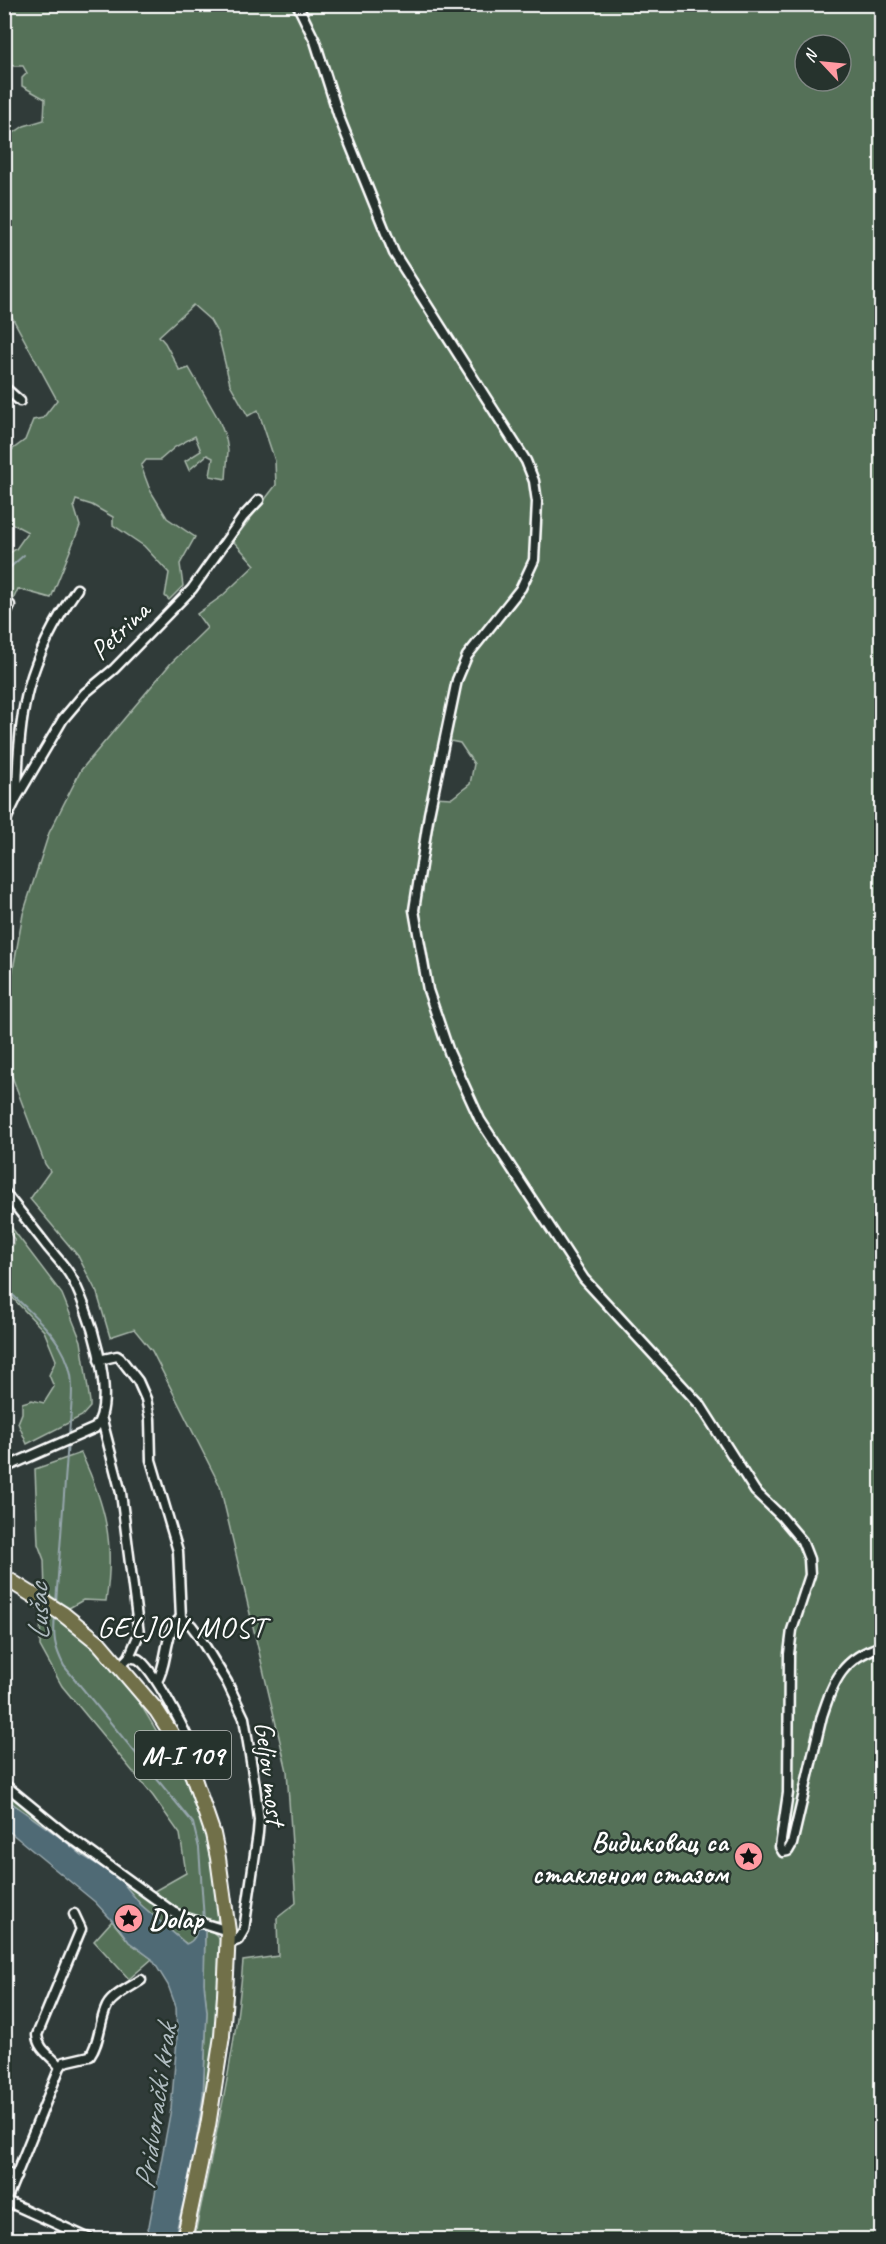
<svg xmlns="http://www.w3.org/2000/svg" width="886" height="2244" font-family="Caveat,sans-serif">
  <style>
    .green { fill: #547159; stroke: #aab8ac; stroke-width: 1.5; fill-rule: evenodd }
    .water { fill: #506b75; stroke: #96a6ac; stroke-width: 1.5 }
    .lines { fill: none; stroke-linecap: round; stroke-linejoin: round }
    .stream { stroke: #96a6ac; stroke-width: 2 }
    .minor-casing { stroke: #fff; stroke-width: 13 }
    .primary-casing { stroke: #fff; stroke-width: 18 }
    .minor { stroke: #26332d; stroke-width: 8 }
    .primary { stroke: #716f4a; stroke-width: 14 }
    .labels { text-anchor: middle; stroke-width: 5; stroke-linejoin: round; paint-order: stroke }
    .shield { fill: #26332d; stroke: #bec2c0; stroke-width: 1.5 }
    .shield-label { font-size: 27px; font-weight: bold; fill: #fff }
    .street-label { font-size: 28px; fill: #fff; stroke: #26332d }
    .poi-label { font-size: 28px; font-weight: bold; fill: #fff; stroke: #26332d; text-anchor: end }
    .water-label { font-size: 30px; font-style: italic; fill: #b0bcc1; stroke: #26332d }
    .neighbourhood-label { font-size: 30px; letter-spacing: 1.5px; fill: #fff; stroke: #26332d }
  </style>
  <rect width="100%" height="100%" fill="#303b39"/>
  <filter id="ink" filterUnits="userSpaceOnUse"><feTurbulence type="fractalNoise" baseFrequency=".0167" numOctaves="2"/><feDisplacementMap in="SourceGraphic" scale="12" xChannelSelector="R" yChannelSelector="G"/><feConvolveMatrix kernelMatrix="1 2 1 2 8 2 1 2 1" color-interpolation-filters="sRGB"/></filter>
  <g filter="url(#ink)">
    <g class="green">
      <path d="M5,5H296L313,41L393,253L500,421L533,481L536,527L527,573L466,656L413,910L427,990L479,1121L583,1280L700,1407L754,1492L801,1542L809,1574L791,1630L787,1769L778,1847L785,1853L823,1717L846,1668L881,1647V2239H194C213,2147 236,2055 243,1961L278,1956L277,1918L296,1903L287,1771L220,1486L152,1351L134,1329L110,1337L97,1293L78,1256L30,1199L50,1171L45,1164L5,1058L9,992L23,914L49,833L81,770L171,663L207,628L197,614L222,596L255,565L233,541L276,485L275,461L258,410L248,416L230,384L218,334L210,320L193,305L159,336L165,343L180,371L189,368L219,420L226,439L228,451L226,479L210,476L213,458L207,455L189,470L185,461L201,451L195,436L175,447L160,460H146L141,466L150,490L167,518L195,537L180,564L183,586L169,600L165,596L169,573L144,546L113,525V517L92,505L76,500L74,506L80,526L51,598L18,589L5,617V556L16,549L28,532L5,520C6,501 5,483 5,464L8,463L9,452L25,440L33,420L43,418L57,400L5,304V139L24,126L44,120L45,99L22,86V78L27,73L23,66H13L5,56Z"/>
      <path d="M299,5H881V1644L858,1653L828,1695L788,1849H782L786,1818L790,1654L811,1575L803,1541L756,1491L701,1405L585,1279L481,1120L450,1051L429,989L415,910L434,797L452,798L470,784L474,764L460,743L445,740L449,716L468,657L529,574L535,481L395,252ZM805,45H841V81H805Z"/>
      <path d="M5,1219L62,1294L81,1341L90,1402V1407L82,1416L27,1444L18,1423L22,1413V1403L32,1400L44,1403L54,1387L49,1375L56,1360L44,1331L5,1290V1251L14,1244V1239L5,1226Z"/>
      <path d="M81,1453C106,1506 115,1543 106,1601L83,1600L69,1608L45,1592L44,1560L38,1544L35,1469Z"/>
      <path d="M41,1606C70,1627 97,1648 120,1675C140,1700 155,1729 171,1756C178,1767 187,1779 192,1791C206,1824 224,1884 218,1920C197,1930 168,1904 149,1894L186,1873L180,1834L153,1796L62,1686L40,1646Z"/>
      <path d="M4,1785L198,1926C196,1934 195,1941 187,1944L183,1941L141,1905L118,1877L83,1856L61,1838L5,1798Z"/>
      <path d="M112,1921L129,1942L152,1959L129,1979L94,1941Z"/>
      <path d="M205,1928C219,1933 222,1942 224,1956L208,2100L180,2239L174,2240L192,2169L203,2096L207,2012L204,1983Z"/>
    </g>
    <path class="water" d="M4,1798L61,1838L83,1856L118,1877L141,1905L186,1944C195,1941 196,1934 198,1926L205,1928L204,1983L207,2012L203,2096L192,2169L174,2239H144L149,2226L171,2109L177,2040L176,2007L168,1985L152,1959L129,1942L119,1928L95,1902L5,1828Z"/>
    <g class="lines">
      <g class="stream">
        <path d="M4,573L24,555"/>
        <path d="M4,1286C30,1314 64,1336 71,1375C74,1394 70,1416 69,1436"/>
        <path d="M56,1603L68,1441"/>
        <path d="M55,1615C53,1637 54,1646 64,1666L193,1823L199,1848L204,1920"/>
      </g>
      <defs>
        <g id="minor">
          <path d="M297,4L315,41L339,117L394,253L526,461L534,481L537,502L534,560L521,588L467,656L457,680L429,814L414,910L428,990L449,1052L480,1120L584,1279L701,1406L755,1491L781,1516L802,1541L809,1559L810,1575L792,1630L789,1654L788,1793L780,1847L783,1852L788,1851L792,1844L822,1716C834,1680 842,1658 882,1646"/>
          <path d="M4,387L20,401"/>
          <path d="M4,617L10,605"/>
          <path d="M17,796C18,710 27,661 77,589"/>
          <path d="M4,824L17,797L63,719L85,693L114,669L192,589L243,517L259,500"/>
          <path d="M4,1192C19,1210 33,1228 47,1246C55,1256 64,1265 70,1275C88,1305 119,1399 95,1428L4,1468"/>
          <path d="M99,1360L117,1356L120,1358L138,1381L146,1399L150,1419L151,1460L178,1551L181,1618"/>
          <path d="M102,1420L121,1493L139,1634L129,1657L120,1666"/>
          <path d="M129,1657C132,1658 136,1658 138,1659C154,1669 187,1734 194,1753L185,1759"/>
          <path d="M157,1681C168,1665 164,1628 181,1618L191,1625L197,1633L227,1682L244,1718L255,1786L259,1820L258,1833L244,1930L238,1940L228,1944"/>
          <path d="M4,1784L64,1833L173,1912L183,1917L228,1931"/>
          <path d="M60,2067C52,2056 38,2050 37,2035L81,1929L74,1914"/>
          <path d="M4,2171L16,2177"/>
          <path d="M6,2201L92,2240"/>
          <path d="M4,2205L60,2067L64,2062L90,2056C100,2042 99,2022 107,2006C113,1995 131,1987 141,1980"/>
        </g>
        <path id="primary" d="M4,1577L63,1614L99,1643L157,1711L178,1744L193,1776L213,1834L218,1858L228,1931L225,1995L222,2036L208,2126L184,2240"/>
      </defs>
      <use href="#minor" class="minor-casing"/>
      <use href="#primary" class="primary-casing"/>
      <use href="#minor" class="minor"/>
      <use href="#primary" class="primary"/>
    </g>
  </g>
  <defs>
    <symbol id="sight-disc" viewBox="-11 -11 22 22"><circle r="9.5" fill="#ff9aa2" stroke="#26332d"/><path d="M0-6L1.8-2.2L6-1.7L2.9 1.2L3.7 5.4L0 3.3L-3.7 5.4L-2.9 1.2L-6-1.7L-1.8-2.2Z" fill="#111"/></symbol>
  </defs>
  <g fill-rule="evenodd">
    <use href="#sight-disc" x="732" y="1840" width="33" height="33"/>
    <use href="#sight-disc" x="112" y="1902" width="33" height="33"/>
  </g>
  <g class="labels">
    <rect class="shield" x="135" y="1731" width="96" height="48" rx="4.5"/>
    <g class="shield-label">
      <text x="183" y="1764">M-I 109</text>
    </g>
    <g class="street-label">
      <text transform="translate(119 630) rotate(-44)" y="10">Petrina</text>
      <text transform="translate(271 1773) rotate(83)" y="10">Geljov most</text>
    </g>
    <g class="poi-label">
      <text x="728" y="1851">Видиковац са<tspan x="728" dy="32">стакленом стазом</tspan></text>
      <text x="149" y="1928" text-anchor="start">Dolap</text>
    </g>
    <g class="water-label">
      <text transform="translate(38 1612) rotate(-91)" y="10">Lušac</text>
      <text transform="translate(155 2107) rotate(-82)" y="10">Pridvorački krak</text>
    </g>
    <g class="neighbourhood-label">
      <text x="182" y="1637">GELJOV MOST</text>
    </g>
  </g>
  <rect width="886" height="2244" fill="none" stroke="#26332d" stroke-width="24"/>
  <rect x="12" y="12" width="862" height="2220" fill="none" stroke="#fff" stroke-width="2" filter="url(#ink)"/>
  <g transform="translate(823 63) rotate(296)"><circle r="28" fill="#26332d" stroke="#7d8581" stroke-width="1.5"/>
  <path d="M0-4.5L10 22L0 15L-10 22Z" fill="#ff9aa2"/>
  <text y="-9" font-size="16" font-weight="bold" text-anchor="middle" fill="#ffffff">N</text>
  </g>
</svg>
